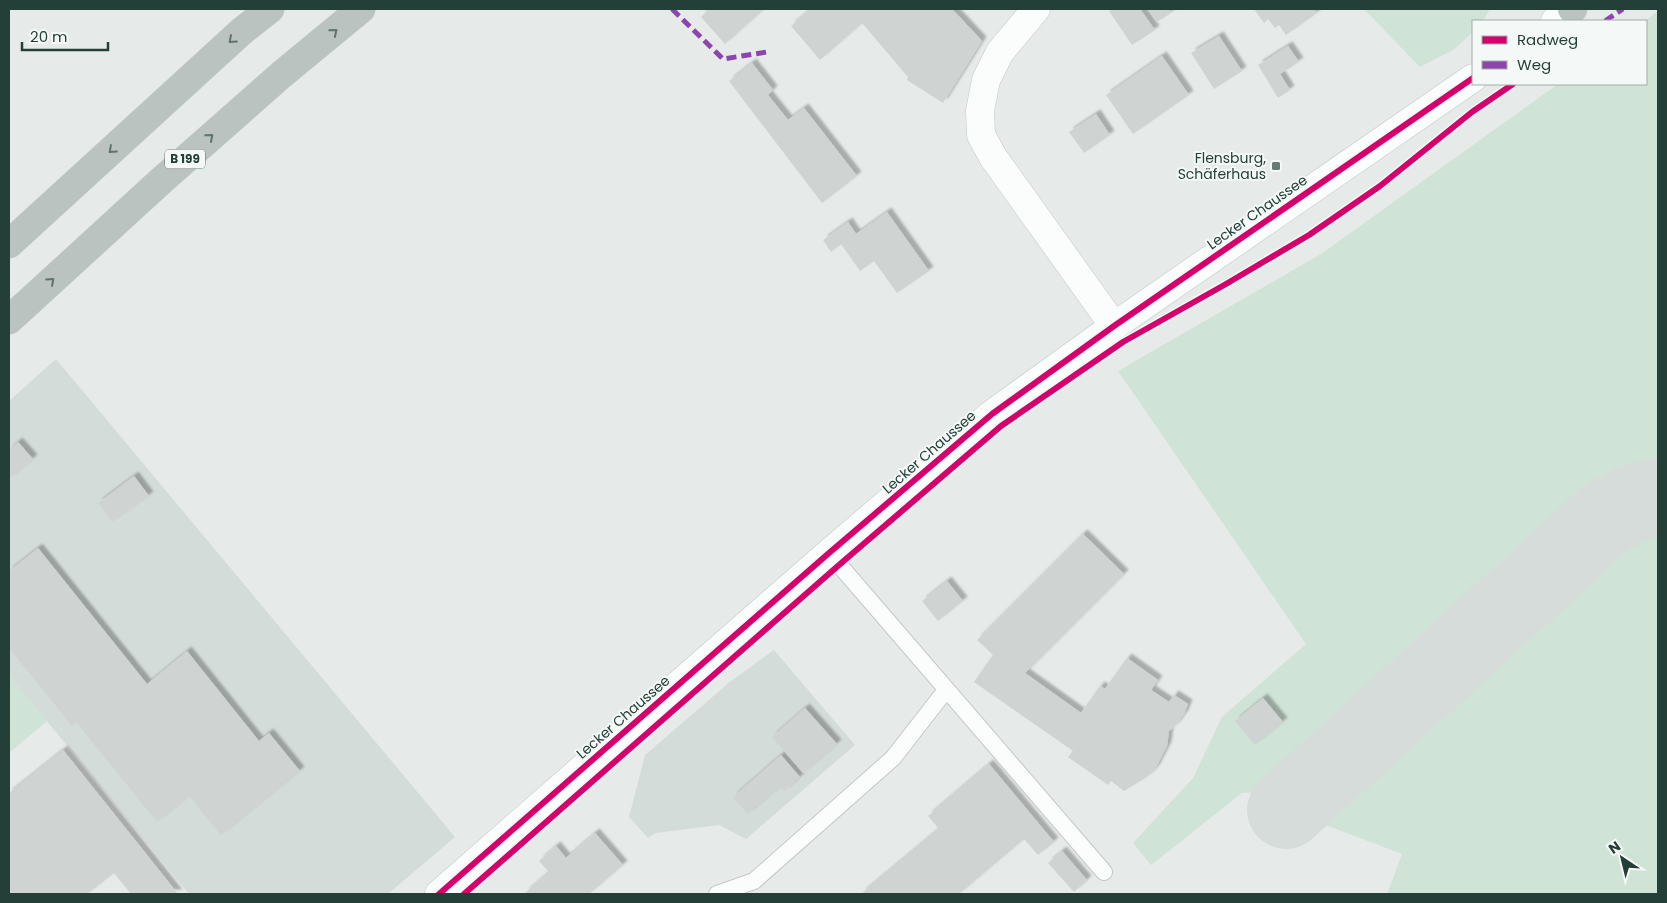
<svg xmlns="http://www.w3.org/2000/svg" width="1667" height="903" font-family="Poppins,sans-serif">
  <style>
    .built { fill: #d4dcd9 }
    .green { fill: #cfe3d6 }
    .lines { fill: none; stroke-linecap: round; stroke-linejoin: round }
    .taxiway { stroke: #d6dcda; stroke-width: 78 }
    .building { fill: #cfd3d2; filter: url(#shadow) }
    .lane-casing { stroke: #c3c8c6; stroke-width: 18 }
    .street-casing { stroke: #c3c8c6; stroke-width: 29 }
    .secondary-casing { stroke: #c1c8c6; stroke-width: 29 }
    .highway-casing { stroke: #c2cac8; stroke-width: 29 }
    .lane { stroke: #fbfcfc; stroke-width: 16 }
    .street { stroke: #fbfcfc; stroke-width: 28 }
    .secondary { stroke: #fbfcfc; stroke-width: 28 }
    .highway { stroke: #bbc3c1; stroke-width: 28 }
    .quiet { stroke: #8e44ad; stroke-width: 5; stroke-dasharray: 10 5; stroke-linecap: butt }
    .cycleway-casing { stroke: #f4f9f7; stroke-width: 9 }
    .cycleway { stroke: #d6006c; stroke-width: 6 }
    .oneway { stroke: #60736f }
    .poi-dot { fill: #687b76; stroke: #f4f9f7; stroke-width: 2 }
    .labels { text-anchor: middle; stroke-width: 4; stroke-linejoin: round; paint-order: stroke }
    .shield { fill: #f4f9f7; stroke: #627671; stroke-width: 1 }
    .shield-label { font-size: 12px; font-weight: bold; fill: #243e38 }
    .poi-label { font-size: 14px; fill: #243e38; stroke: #f4f9f7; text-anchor: end }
    .street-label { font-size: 14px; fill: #243e38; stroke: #f4f9f7 }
  </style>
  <defs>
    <filter id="shadow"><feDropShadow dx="4.5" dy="-4.5" stdDeviation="1" flood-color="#0004"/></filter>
  </defs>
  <rect width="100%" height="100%" fill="#e6ebe9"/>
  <g class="built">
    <path d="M56,359L455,837L388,894H189L9,675V401Z"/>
    <path d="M774,650L855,745L746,839L719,825L656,833L648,838L629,817L645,755L731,681Z"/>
  </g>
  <g class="green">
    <path d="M1364,9H1490L1483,21H1473V32L1453,50L1420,67Z"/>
    <path d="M1658,11V894H1387L1402,854L1286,810L1265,792L1242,793L1151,865L1133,843L1193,778L1222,717L1306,644L1118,371L1321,254L1558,84H1646L1645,21Z"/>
    <path d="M9,675L47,721L9,753Z"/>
  </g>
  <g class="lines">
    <path class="taxiway" d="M1286,810L1607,517L1638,501L1658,497"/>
  </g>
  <g class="building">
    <path d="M710,9H764L725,44L701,17Z"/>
    <path d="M811,9H952L982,41L943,103L907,80L908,77L862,23L820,60L791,26Z"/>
    <path d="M1113,9H1140L1155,30L1132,45L1109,11Z"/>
    <path d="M1148,9H1168L1171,13L1157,22Z"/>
    <path d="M1254,9H1314L1317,13L1286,35L1279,25L1275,28L1268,19L1264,23Z"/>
    <path d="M1219,36L1242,71L1214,89L1191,53Z"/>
    <path d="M1288,46L1299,62L1280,74L1290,90L1278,98L1258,65Z"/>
    <path d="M1162,56L1189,95L1133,134L1106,95Z"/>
    <path d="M752,63L773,90L768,95L788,120L804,108L857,176L822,203L729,81Z"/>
    <path d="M1096,114L1110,135L1084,153L1069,132Z"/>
    <path d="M887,212L929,271L897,293L874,261L860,271L841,244L831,252L823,240L848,222L856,234Z"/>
    <path d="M18,442L33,459L9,479V450Z"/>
    <path d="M134,476L149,496L112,522L98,503Z"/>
    <path d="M1083,534L1124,574L1025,673L1081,713L1100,686L1105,689L1127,658L1158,680L1151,690L1169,702L1174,695L1188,704L1184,714L1176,725L1169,731L1167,746L1155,769L1147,777L1124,791L1111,781L1108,785L1068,757L1073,751L974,682L993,655L977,640Z"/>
    <path d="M38,548L147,684L187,651L259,741L269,733L300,771L221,835L189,796L157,822L76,722L72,726L9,648V571Z"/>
    <path d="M947,581L963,601L938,621L922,601Z"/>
    <path d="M1263,698L1283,722L1255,745L1235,721Z"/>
    <path d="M805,708L837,744L803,773L772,737Z"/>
    <path d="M63,750L143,850L178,894H131L114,873L87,894H9V793Z"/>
    <path d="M781,755L800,777L785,791L780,786L748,814L733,797Z"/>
    <path d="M989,764L1054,842L1038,855L1024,839L959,894H861L939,829L928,816Z"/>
    <path d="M595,833L623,865L589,894H524L549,872L539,861L556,846L566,858Z"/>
    <path d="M1062,851L1087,880L1074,892L1048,863Z"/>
  </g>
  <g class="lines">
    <defs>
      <g id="lane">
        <path d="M829,553L1104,872"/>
        <path d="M717,894L754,881L893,758L946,690"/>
      </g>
      <path id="street" d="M1036,9L1000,52L986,80L980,111L981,135L993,157L1114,326"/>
      <g id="secondary">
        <path d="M1555,21L1573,9"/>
        <path d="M439,894L829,553L992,414L1114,326L1473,78"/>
      </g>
      <g id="highway">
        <path d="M1572,9H1573"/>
        <path d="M9,244L242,31L270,9"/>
        <path d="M9,320L162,180L281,75L361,9"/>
      </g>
    </defs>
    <use href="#lane" class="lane-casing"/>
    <use href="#street" class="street-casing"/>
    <use href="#secondary" class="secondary-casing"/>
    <use href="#highway" class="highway-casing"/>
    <use href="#lane" class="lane"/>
    <use href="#street" class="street"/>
    <use href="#secondary" class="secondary"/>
    <use href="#highway" class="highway"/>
    <g class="quiet">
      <path d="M672,9L723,59L767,52"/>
      <path d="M1605,21L1623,9"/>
    </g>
    <defs>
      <g id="cycleway">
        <path d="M439,894L829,553L992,414L1114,326L1473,78"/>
        <path d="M464,894L839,565L1001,426L1123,342L1226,284L1309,235L1380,186L1472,112L1513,84"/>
      </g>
    </defs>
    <use href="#cycleway" class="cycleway-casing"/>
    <use href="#cycleway" class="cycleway"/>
  </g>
  <defs><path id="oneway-chevron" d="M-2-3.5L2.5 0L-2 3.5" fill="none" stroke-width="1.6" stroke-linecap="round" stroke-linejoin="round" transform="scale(1.25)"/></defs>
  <g class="oneway">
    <use href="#oneway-chevron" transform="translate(334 32) rotate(-40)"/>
    <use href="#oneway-chevron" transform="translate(232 40) rotate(138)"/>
    <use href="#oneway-chevron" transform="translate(210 137) rotate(-41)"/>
    <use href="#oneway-chevron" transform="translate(112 150) rotate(138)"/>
    <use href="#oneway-chevron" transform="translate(51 281) rotate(-42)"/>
  </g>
  <rect class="poi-dot" x="1271" y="161" width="10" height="10" rx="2.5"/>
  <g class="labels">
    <rect class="shield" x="165" y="149.5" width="40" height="19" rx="4"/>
    <g class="shield-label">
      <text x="185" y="163">B 199</text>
    </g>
    <g class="poi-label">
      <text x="1266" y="163">Flensburg,<tspan x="1266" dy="16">Schäferhaus</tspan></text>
    </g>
    <g class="street-label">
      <text transform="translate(1257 212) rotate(-35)" y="5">Lecker Chaussee</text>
      <text transform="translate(929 452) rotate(-41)" y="5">Lecker Chaussee</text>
      <text transform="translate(623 717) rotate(-41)" y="5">Lecker Chaussee</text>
    </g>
  </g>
  <rect width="1667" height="903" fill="none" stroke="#243e38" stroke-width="20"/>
  <rect x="1472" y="20" width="175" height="65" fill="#f4f9f7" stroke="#a1aeab"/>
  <rect x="1482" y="36" width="25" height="8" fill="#d6006c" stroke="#a1aeab"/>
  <text x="1517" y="45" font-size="15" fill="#243e38">Radweg</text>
  <rect x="1482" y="61" width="25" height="8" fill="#8e44ad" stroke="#a1aeab"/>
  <text x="1517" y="70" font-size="15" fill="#243e38">Weg</text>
  <g transform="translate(1622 858) rotate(325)" stroke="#f4f9f7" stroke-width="4" paint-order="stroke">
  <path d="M0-4L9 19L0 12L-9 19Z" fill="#243e38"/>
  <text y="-8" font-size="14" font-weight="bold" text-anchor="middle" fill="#243e38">N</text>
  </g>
  <path d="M22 42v8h86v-8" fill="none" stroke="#243e38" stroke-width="2.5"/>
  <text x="30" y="42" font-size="15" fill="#243e38" stroke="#f4f9f7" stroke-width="4" paint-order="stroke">20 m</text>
</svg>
